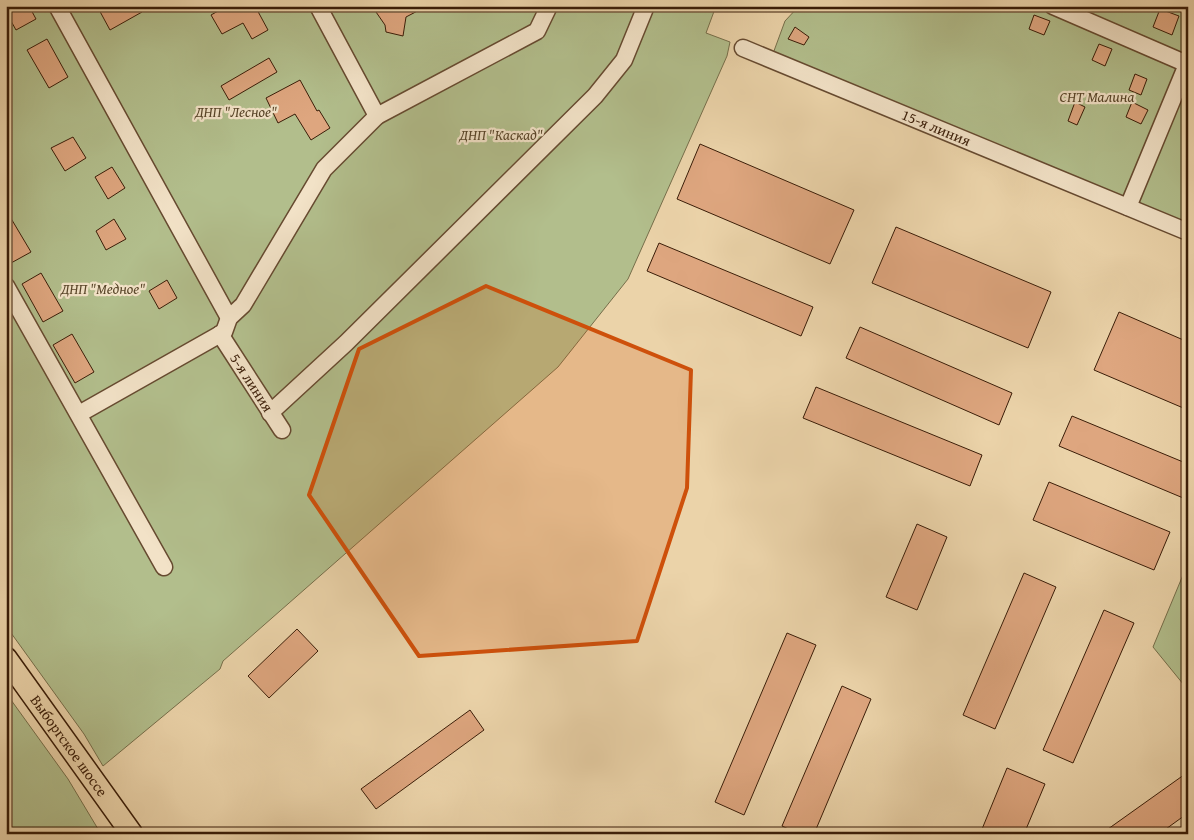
<svg xmlns="http://www.w3.org/2000/svg" width="1194" height="840" font-family="'Gentium Book Plus',serif">
  <style>
    .green { fill: #b2be8c; stroke: #766e4a }
    .building { fill: #dea67f; stroke: #3a1d08 }
    .lines { fill: none; stroke-linecap: round; stroke-linejoin: round }
    .minor-casing { stroke: #664a30; stroke-width: 19 }
    .major-casing { stroke: #3a1d08; stroke-width: 24 }
    .minor { stroke: #f2e2c7; stroke-width: 16 }
    .major { stroke: #ebd3a9; stroke-width: 21 }
    .marked { fill: #ce500b; fill-opacity: 0.2; stroke: #ce500b; stroke-width: 4; stroke-linejoin: round }
    .labels { text-anchor: middle; stroke-width: 4.5; stroke-linejoin: round; paint-order: stroke }
    .park-label { font-size: 15px; font-style: italic; fill: #584529; stroke: #f2e2c7 }
    .street-label { font-size: 15px; fill: #3a1d08; stroke: #f2e2c7 }
  </style>
  <rect width="100%" height="100%" fill="#ebd3a9"/>
  <filter id="stains"><feTurbulence type="fractalNoise" baseFrequency=".004" numOctaves="4"/><feColorMatrix values="0 0 0 0 .2 0 0 0 0 .09 0 0 0 0 .02 0 0 0 .5 -.17"/></filter>
  <radialGradient id="worn" r=".72"><stop offset=".6" stop-color="#630" stop-opacity="0"/><stop offset="1" stop-color="#630" stop-opacity=".3"/></radialGradient>
  <g class="green">
    <path d="M6,6H716L706,33L730,42L727,56L628,279L558,367L223,661L220,669L103,766L84,734L6,626Z"/>
    <path d="M799,6H1188V232L771,59L785,21Z"/>
    <path d="M1188,563V690L1153,647Z"/>
    <path d="M6,693L68,779L101,834H6Z"/>
  </g>
  <g class="building">
    <path d="M6,6H29L36,19L16,30L6,12Z"/>
    <path d="M97,6H138L142,12L110,30Z"/>
    <path d="M227,6H255L268,30L252,39L243,23L222,34L211,15Z"/>
    <path d="M377,6H427L406,17L403,36L386,32L385,25L376,12Z"/>
    <path d="M1160,9L1179,16L1172,35L1153,27Z"/>
    <path d="M1034,15L1050,21L1044,35L1029,29Z"/>
    <path d="M795,27L809,37L804,45L788,39Z"/>
    <path d="M47,39L68,77L49,88L27,50Z"/>
    <path d="M1099,44L1112,49L1105,66L1092,60Z"/>
    <path d="M269,58L277,72L229,100L221,86Z"/>
    <path d="M1135,74L1147,79L1141,95L1129,90Z"/>
    <path d="M300,80L317,111L319,110L330,128L311,140L295,114L278,123L266,98Z"/>
    <path d="M1075,102L1085,107L1077,125L1068,121Z"/>
    <path d="M1132,102L1148,110L1141,124L1126,117Z"/>
    <path d="M73,137L86,158L65,171L51,148Z"/>
    <path d="M700,144L854,210L830,264L677,199Z"/>
    <path d="M112,167L125,188L108,199L95,177Z"/>
    <path d="M6,210L31,252L11,263L6,255Z"/>
    <path d="M114,219L126,239L106,250L96,231Z"/>
    <path d="M896,227L1051,292L1028,348L872,283Z"/>
    <path d="M659,243L813,307L801,336L647,271Z"/>
    <path d="M41,273L63,311L43,322L22,284Z"/>
    <path d="M167,280L177,298L159,309L149,291Z"/>
    <path d="M1119,312L1188,342V410L1094,370Z"/>
    <path d="M860,327L1012,393L999,425L846,358Z"/>
    <path d="M72,334L94,372L75,383L53,345Z"/>
    <path d="M816,387L982,455L970,486L803,418Z"/>
    <path d="M1072,416L1188,464V500L1059,446Z"/>
    <path d="M1049,482L1170,532L1154,570L1033,520Z"/>
    <path d="M917,524L947,537L917,610L886,597Z"/>
    <path d="M1024,573L1056,587L995,729L963,715Z"/>
    <path d="M1104,610L1134,623L1073,763L1043,750Z"/>
    <path d="M297,629L318,651L269,698L248,676Z"/>
    <path d="M787,633L816,645L744,815L715,802Z"/>
    <path d="M842,686L871,699L814,834H799L782,826Z"/>
    <path d="M470,710L484,730L376,809L361,789Z"/>
    <path d="M1007,768L1045,784L1024,834H980Z"/>
    <path d="M1188,772V813L1159,834H1101Z"/>
  </g>
  <g class="lines">
    <defs>
      <g id="minor">
        <path d="M57,6L229,318"/>
        <path d="M1053,6L1187,64"/>
        <path id="s1" d="M743,48L1188,232"/>
        <path d="M377,116L537,31L549,6"/>
        <path d="M1128,207L1188,62"/>
        <path d="M6,286L164,567"/>
        <path id="s2" d="M220,334L282,430"/>
        <path d="M270,413L346,343L595,96L624,60L646,6"/>
        <path d="M79,414L224,332L229,318L243,305L324,169L377,116L318,6"/>
      </g>
      <g id="major">
        <path id="s3" d="M6,658L132,834"/>
      </g>
    </defs>
    <use href="#minor" class="minor-casing"/>
    <use href="#major" class="major-casing"/>
    <use href="#minor" class="minor"/>
    <use href="#major" class="major"/>
  </g>
  <path class="marked" d="M486,286L691,370L687,488L637,641L419,656L309,495L359,349Z"/>
  <g class="labels">
    <g class="park-label">
      <text x="1097" y="102">СНТ Малина</text>
      <text x="236" y="117">ДНП "Лесное"</text>
      <text x="501" y="140">ДНП "Каскад"</text>
      <text x="103" y="294">ДНП "Медное"</text>
    </g>
    <g class="street-label">
      <text dy="5" stroke="none"><textPath href="#s1" startOffset="209">15-я линия</textPath></text>
      <text dy="5" stroke="none"><textPath href="#s2" startOffset="58">5-я линия</textPath></text>
      <text dy="5" stroke="none"><textPath href="#s3" startOffset="108">Выборгское шоссе</textPath></text>
    </g>
  </g>
  <rect width="1194" height="840" fill="none" stroke="#ebd3a9" stroke-width="25"/>
  <rect x="8" y="8" width="1179" height="825" fill="none" stroke="#3a1d08" stroke-width="2.5"/>
  <rect x="12" y="12" width="1169" height="815" fill="none" stroke="#3a1d08"/>
  <rect width="100%" height="100%" filter="url(#stains)"/>
  <rect width="100%" height="100%" fill="url(#worn)"/>
</svg>
